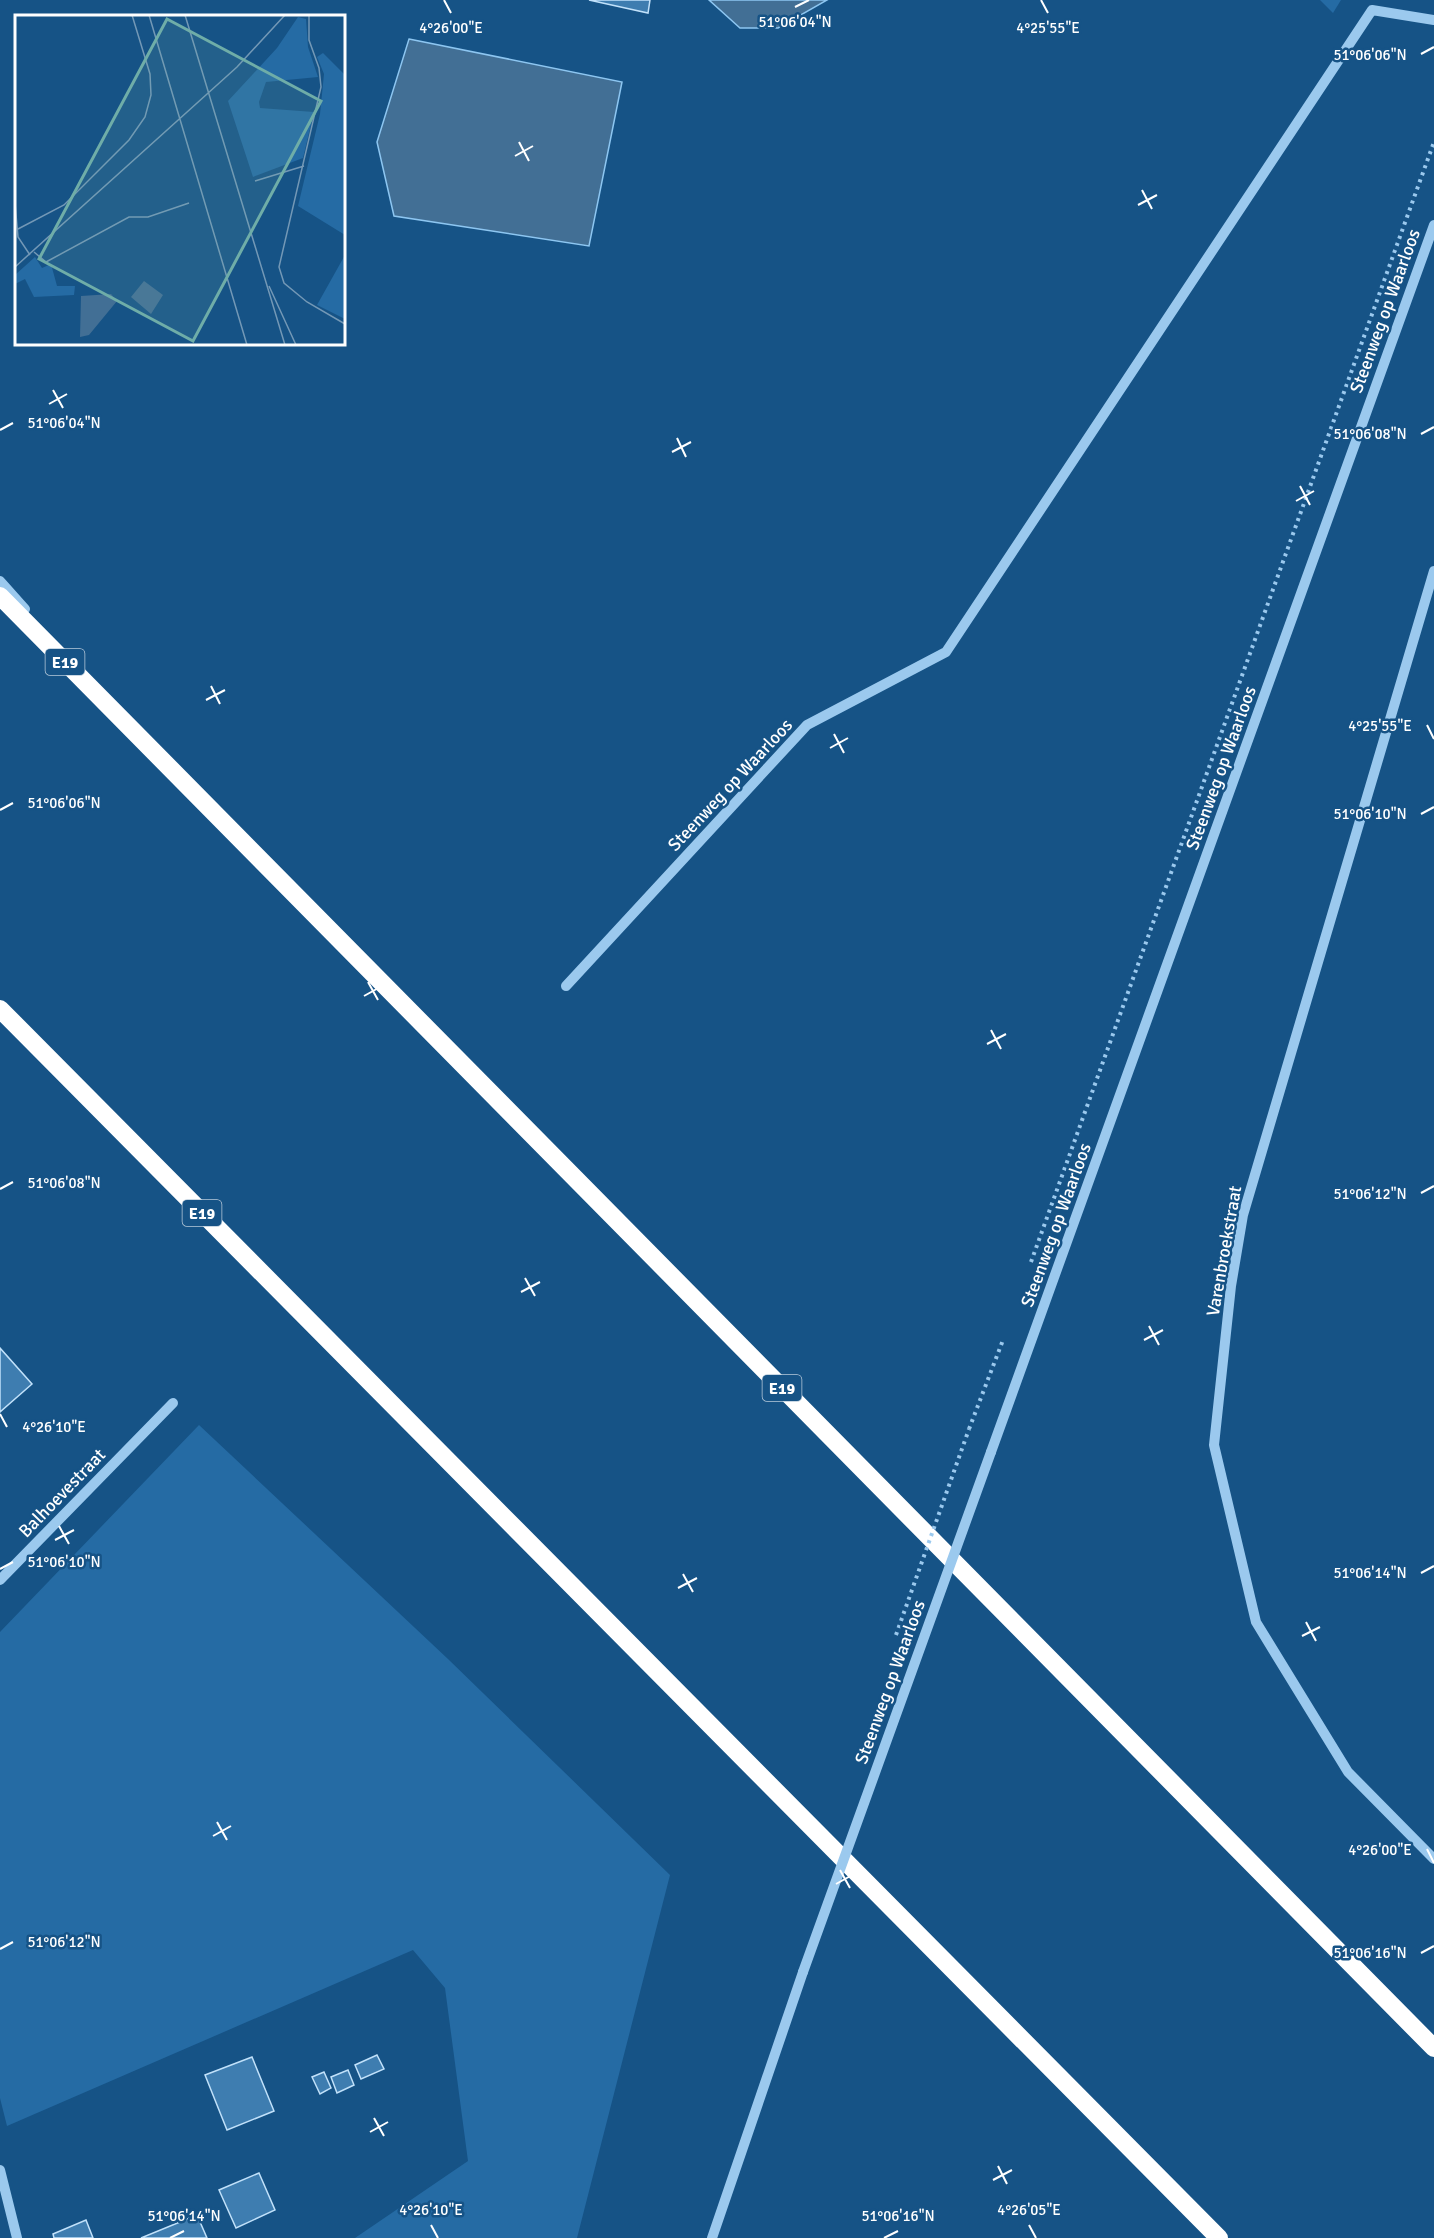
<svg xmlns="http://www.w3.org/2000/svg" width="1434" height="2238" font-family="Signika,sans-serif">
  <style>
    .green { fill: #256ba4 }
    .water { fill: #426f95; stroke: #8dc6f1; stroke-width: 1.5 }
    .building { fill: #3e7db0; stroke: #c1e1fa; stroke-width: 1.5 }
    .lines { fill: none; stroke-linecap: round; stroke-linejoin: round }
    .path { stroke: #9bc9ee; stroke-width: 4; stroke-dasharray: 3 4.5; stroke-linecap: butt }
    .minor { stroke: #9bc9ee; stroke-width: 10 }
    .highway { stroke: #fff; stroke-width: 18 }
    .path-bridge { stroke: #9bc9ee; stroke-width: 4; stroke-dasharray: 3 4.5; stroke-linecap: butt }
    .minor-bridge { stroke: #9bc9ee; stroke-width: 10 }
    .ticks { fill: none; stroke: #fff; stroke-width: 2 }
    .labels { text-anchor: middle; stroke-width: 5; stroke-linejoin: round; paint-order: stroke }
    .shield { fill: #165386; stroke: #b9cbdb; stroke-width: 1.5 }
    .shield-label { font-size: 16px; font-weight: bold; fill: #fff }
    .street-label { font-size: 18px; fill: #fff; stroke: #165386 }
    .inset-road { fill: none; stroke: #7398b6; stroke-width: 1.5 }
    .view { fill: #6fada8; fill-opacity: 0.15; stroke: #6fada8; stroke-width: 3 }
    .inset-edge { fill: none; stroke: #fff; stroke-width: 3 }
    .ticks-label { font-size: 15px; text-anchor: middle; fill: #fff; stroke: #165386; stroke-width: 5; stroke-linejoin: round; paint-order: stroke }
  </style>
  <rect width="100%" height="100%" fill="#165386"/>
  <g class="green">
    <path d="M1320,0H1341L1333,13Z"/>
    <path d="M199,1425L448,1659L670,1875L577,2238H355L468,2161L445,1988L413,1950L7,2126L0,2098V1632Z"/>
  </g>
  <g class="water">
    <path d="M709,0H827L778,28H740Z"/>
    <path d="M409,39L622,82L589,246L394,216L377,142Z"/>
  </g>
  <g class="building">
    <path d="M589,0H650L648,13Z"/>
    <path d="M0,1348L32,1384L0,1412Z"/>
    <path d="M377,2055L384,2069L361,2079L355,2065Z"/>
    <path d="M252,2057L274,2111L227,2130L205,2075Z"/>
    <path d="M348,2070L354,2085L337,2093L331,2077Z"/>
    <path d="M324,2072L331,2088L320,2094L312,2077Z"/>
    <path d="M259,2173L275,2210L236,2228L219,2190Z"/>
    <path d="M197,2215L207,2238H141Z"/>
    <path d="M86,2220L93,2238H54L53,2234Z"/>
  </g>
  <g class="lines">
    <g class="path">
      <path d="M1031,1262L1434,142"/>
      <path d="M969,1429L1003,1340"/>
    </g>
    <g class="minor">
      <path d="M1434,571L1243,1215L1231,1286L1214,1445L1256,1622L1348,1772L1434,1859"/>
      <path d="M0,581L25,609"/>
      <path d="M566,986L807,725L946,652L1372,10L1434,20"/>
      <path d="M991,1452L1434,225"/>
      <path d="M0,1580L173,1403"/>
      <path d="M0,2170L17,2238"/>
      <path d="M712,2238L803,1972"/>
    </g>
    <g class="highway">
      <path d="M0,596L1434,2048"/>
      <path d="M0,1009L1219,2238"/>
    </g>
    <path class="path-bridge" d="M896,1635L969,1429"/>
    <path class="minor-bridge" d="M803,1972L991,1452"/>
  </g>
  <path class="ticks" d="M444,0L451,13M1041,0L1048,13M795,7L809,0M1421,54L1434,47M519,142L529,161M515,156L533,146M1142,190L1152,209M1138,205L1157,195M53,390L63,408M49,404L67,394M0,430L13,423M1421,434L1434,427M677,438L686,457M672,452L691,442M1300,486L1310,505M1296,501L1314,491M211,686L220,704M206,700L225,690M1427,725L1434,739M834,734L844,753M830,748L848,738M0,810L13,803M1421,814L1434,807M368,982L378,1000M364,996L382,986M991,1030L1001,1049M987,1044L1006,1034M0,1189L13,1182M1421,1193L1434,1186M525,1278L535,1296M521,1292L540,1282M1149,1326L1159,1345M1144,1340L1163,1330M0,1414L7,1427M59,1526L69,1544M55,1540L74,1530M0,1569L13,1562M1421,1573L1434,1566M683,1574L693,1592M678,1588L697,1578M1306,1622L1316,1641M1302,1636L1320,1627M217,1822L227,1840M213,1836L231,1826M1427,1849L1434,1863M840,1870L850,1888M836,1884L854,1874M0,1949L13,1942M1421,1953L1434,1946M374,2118L384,2136M370,2132L388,2122M998,2166L1007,2184M993,2180L1012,2170M431,2225L438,2238M1029,2225L1036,2238M170,2238L184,2231M884,2238L898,2231"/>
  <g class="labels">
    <g class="shield">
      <rect x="45.5" y="649" width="39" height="26" rx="4.5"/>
      <rect x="182.5" y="1200" width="39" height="26" rx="4.5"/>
      <rect x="762.5" y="1375" width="39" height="26" rx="4.5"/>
    </g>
    <g class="shield-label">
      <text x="65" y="668">E19</text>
      <text x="202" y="1219">E19</text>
      <text x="782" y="1394">E19</text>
    </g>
    <g class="street-label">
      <text transform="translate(1385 311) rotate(-70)" y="6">Steenweg op Waarloos</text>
      <text transform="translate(1221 768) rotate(-70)" y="6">Steenweg op Waarloos</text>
      <text transform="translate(730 785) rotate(-47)" y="6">Steenweg op Waarloos</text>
      <text transform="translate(1056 1225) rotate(-70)" y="6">Steenweg op Waarloos</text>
      <text transform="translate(1224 1251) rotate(-80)" y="6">Varenbroekstraat</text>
      <text transform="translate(62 1493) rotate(-46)" y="6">Balhoevestraat</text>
      <text transform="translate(890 1682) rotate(-70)" y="6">Steenweg op Waarloos</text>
    </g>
  </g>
  <g transform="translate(15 15)">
    <rect width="330" height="330" fill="#165386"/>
    <path d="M283,2L291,4L293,32L303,62L251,67L244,87L245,93L299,97L288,143L238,162L213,86L262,33ZM308,38L330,60V220L283,191L305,99L309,59L302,42ZM330,240V304L302,290ZM20,242L27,253L36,249L42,271H60L59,280L19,282L10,264L0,269V260Z" fill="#256ba4"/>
    <path d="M129,266L148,280L136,299L116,282ZM96,279L102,286L74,320L65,322L66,281Z" fill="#426f95"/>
    <path class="inset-road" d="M134,0L232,330M170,0L270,330M294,0V25L304,53L306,72L264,252L269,268L292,287L330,309M240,166L289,151M0,188L3,222L15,240M3,214L49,190L114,125L130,102L136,80L135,59L117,0M19,237L31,247L114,202H133L174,188M0,252L222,52L270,0M254,271L281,330"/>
    <path class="view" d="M152,4L306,86L178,326L24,244Z"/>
    <rect width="330" height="330" class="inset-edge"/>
  </g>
  <g class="ticks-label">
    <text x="795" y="27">51°06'04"N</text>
    <text x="451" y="33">4°26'00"E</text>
    <text x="1048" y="33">4°25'55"E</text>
    <text x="1370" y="60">51°06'06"N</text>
    <text x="64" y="428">51°06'04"N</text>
    <text x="1370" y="439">51°06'08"N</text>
    <text x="1380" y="731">4°25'55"E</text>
    <text x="64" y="808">51°06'06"N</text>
    <text x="1370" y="819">51°06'10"N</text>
    <text x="64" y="1188">51°06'08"N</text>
    <text x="1370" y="1199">51°06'12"N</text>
    <text x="54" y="1432">4°26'10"E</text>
    <text x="64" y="1567">51°06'10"N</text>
    <text x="1370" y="1578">51°06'14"N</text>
    <text x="1380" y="1855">4°26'00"E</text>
    <text x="64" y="1947">51°06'12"N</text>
    <text x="1370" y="1958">51°06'16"N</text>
    <text x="431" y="2215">4°26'10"E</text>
    <text x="1029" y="2215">4°26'05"E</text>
    <text x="184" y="2221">51°06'14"N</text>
    <text x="898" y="2221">51°06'16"N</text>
  </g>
</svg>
